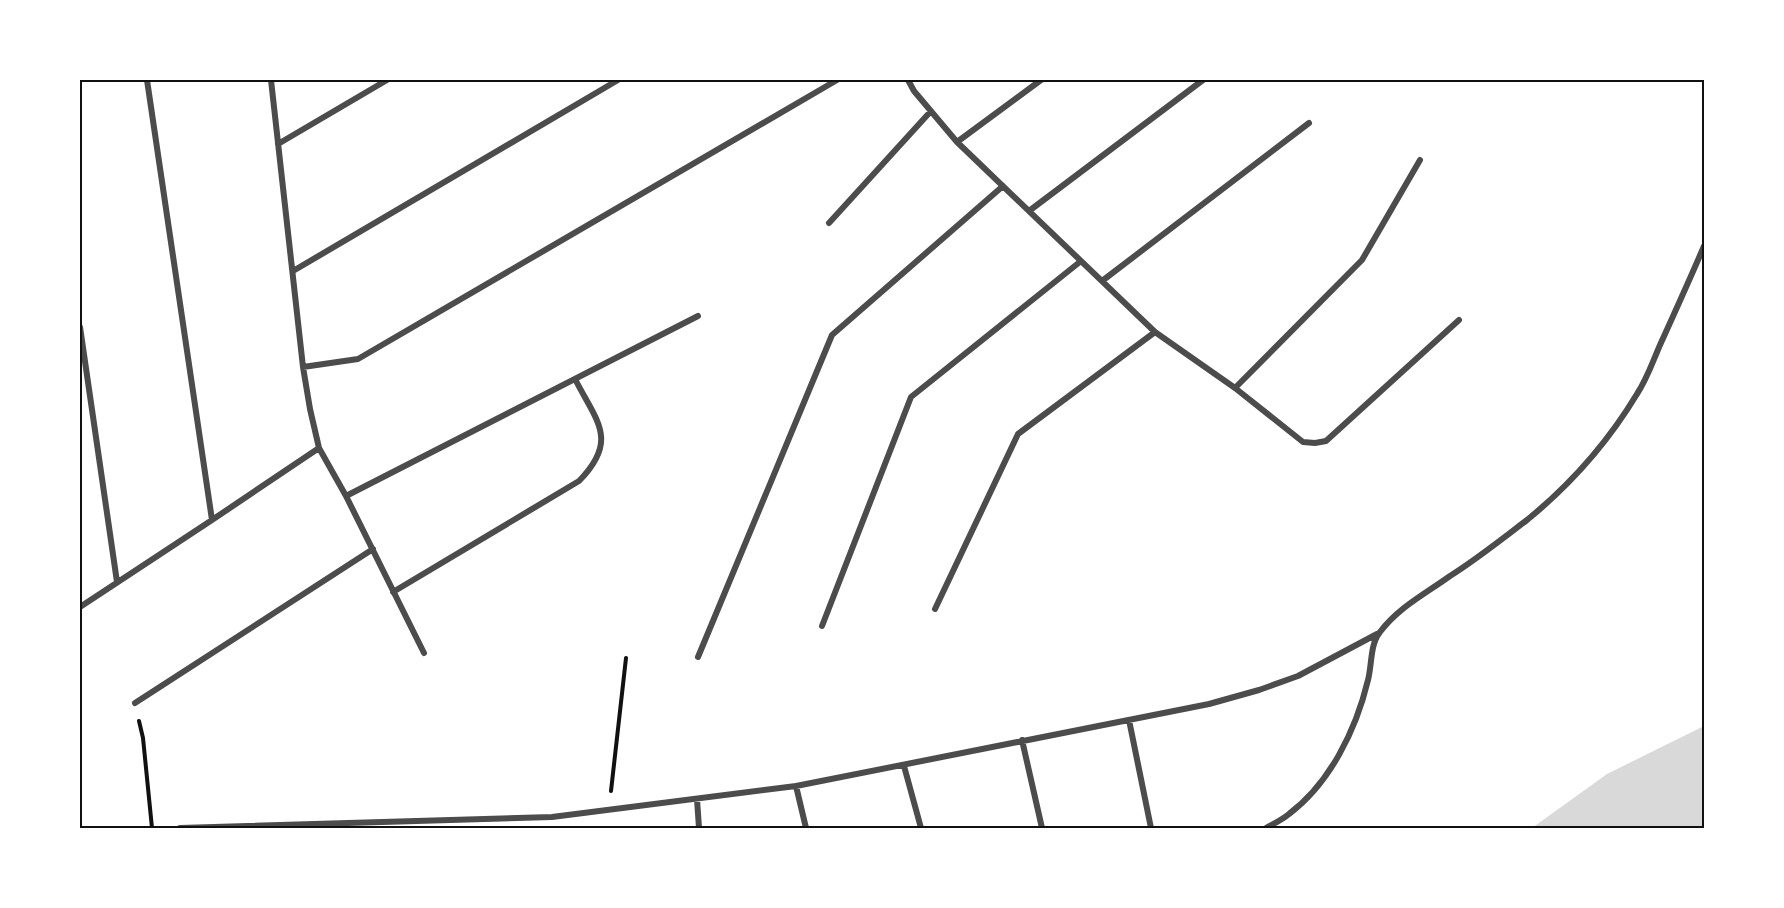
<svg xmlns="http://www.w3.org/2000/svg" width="1784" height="908" viewBox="0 0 1784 908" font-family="Raleway,sans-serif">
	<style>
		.water { fill: #d9d9d9 }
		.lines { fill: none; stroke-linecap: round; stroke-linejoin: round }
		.path { stroke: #111; stroke-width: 4 }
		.minor { stroke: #4c4c4c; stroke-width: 6 }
		.neatline { fill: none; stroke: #111; stroke-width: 2 }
	</style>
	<rect width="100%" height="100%" fill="#fff"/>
	<path class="water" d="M1704 726V828H1532L1607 774Z"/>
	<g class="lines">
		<path class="path" d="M139 721 143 738 152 828
			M611 791 626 658"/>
		<path class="minor" d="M147 80 212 520
			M271 80 303 367 310 409 319 448 346 496 424 653
			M908 80 914 91 957 142 1155 332 1235 388 1303 442 1315 443 1326 441 1459 320
			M957 142 1041 80
			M278 144 387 80
			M1029 211 1203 80
			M829 223 931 111
			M293 271 618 80
			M1102 281 1309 123
			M80 327 117 582
			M303 367 358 359 837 80
			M1235 388 1362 260 1420 160
			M346 496 698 316
			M393 592 579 481C619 440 597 422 575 379
			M80 607 212 520 319 448
			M935 609 1018 434 1155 332
			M822 626 911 397 1081 261
			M698 657 832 335 1003 186
			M135 703 373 549
			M1129 720 1151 828
			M1022 740 1042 828
			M904 766 921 828
			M796 786 806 828
			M697 799 699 828
			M180 828 552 817 796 786 1209 704 1259 690 1298 676 1377 634
			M1266 828C1273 824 1282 820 1289 814 1330 783 1356 730 1368 680 1372 665 1370 644 1380 632 1399 607 1425 594 1450 576 1477 559 1502 539 1527 520 1570 485 1608 442 1637 394 1647 379 1653 361 1660 345 1675 312 1690 279 1704 246"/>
	</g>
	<rect width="1784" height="908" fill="none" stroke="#ffffff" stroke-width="162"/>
	<rect x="81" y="81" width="1622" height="746" class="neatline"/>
</svg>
